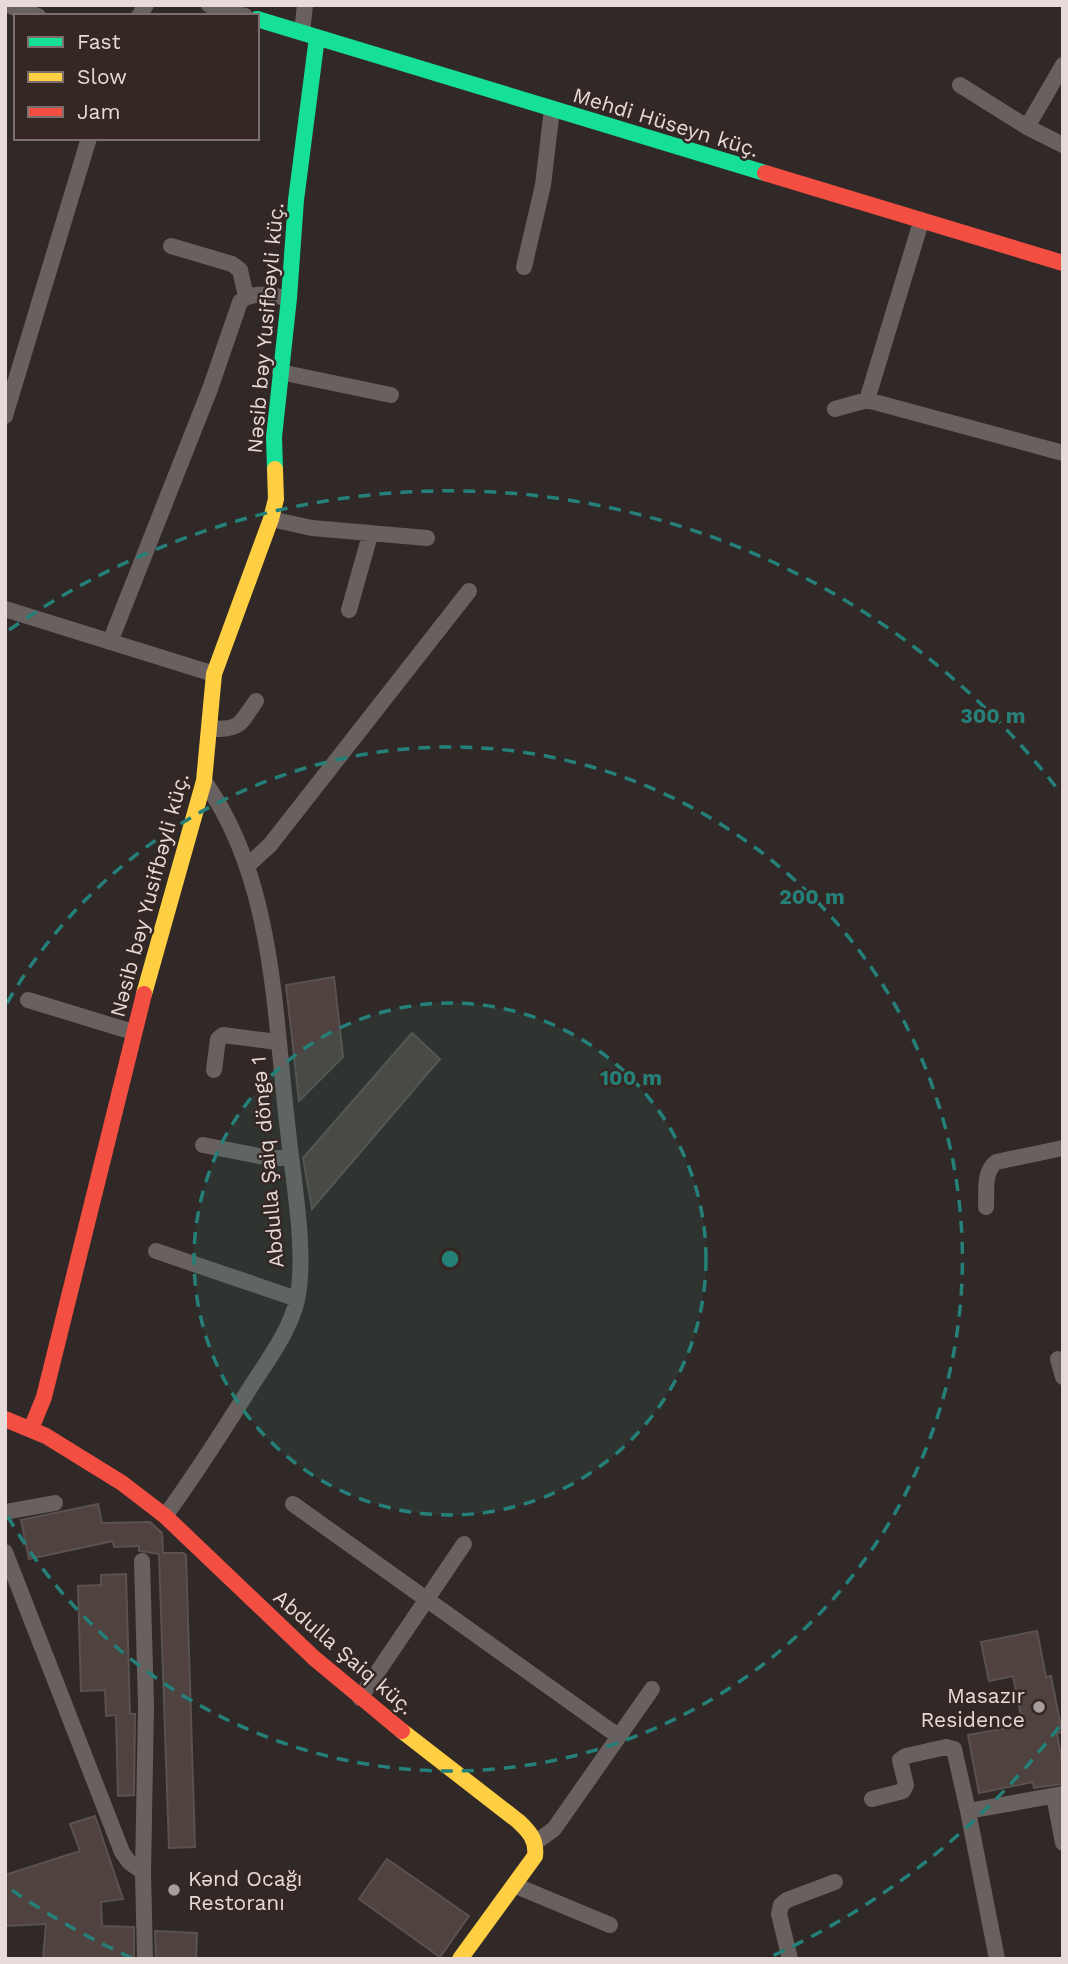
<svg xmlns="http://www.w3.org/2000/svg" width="1068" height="1964" viewBox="0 0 1068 1964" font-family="'Work Sans',sans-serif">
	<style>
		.building { fill: #4f423f; stroke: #5a5250; stroke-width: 2 }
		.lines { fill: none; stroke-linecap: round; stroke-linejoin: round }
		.street { stroke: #68615f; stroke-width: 16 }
		.fast { stroke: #16e098; stroke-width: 16 }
		.slow { stroke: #ffcf43; stroke-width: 16 }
		.jam { stroke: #f24e42; stroke-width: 16 }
		.ring { fill: none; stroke: #248079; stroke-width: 3.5; stroke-dasharray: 12 9 }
		.poi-dot { fill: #a79d9b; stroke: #352723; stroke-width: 2.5 }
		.labels { text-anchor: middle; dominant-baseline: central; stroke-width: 5; stroke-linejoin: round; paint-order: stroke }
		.street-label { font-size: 21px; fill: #e6dbd9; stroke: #352723 }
		.poi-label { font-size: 21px; fill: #e6dbd9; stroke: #352723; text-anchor: end }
		.centre { fill: #248079; stroke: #352723; stroke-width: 3.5 }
		.ring-label { font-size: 21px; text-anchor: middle; font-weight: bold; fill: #248079; stroke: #352723; stroke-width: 5; stroke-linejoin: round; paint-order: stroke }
	</style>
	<rect width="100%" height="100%" fill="#312927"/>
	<path class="building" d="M334 977 343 1057 299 1101 286 985Z
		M412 1033 440 1059 312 1209 303 1158Z
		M98 1504 102 1523 150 1522 162 1533 163 1553H183L186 1555 195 1847 169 1848 159 1554 139 1551V1546L114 1547 113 1541 29 1559 21 1520Z
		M126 1574 130 1714H135L134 1795 118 1796 116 1715 106 1716 105 1690 81 1691 78 1586 101 1585V1575Z
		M1037 1631 1046 1677 1051 1676 1062 1732 1057 1733 1063 1767V1784L1034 1788 1033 1782 979 1793 968 1735 1023 1725 1013 1676 989 1681 981 1642Z
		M95 1816 123 1899 101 1902 102 1926 134 1927V1959H43L46 1924 5 1926V1875L80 1851 70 1824Z
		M387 1859 469 1916 440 1957 359 1899Z
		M155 1931 197 1933 196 1959H156Z"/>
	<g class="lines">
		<path class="street" d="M7 5 38 16
			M209 5 245 16
			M139 16 146 5
			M302 32 305 5
			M960 85 1027 127 1063 145
			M1027 127 1063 65
			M171 246 232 264 240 270 246 296
			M524 267 543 185 552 109
			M280 372 391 395
			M867 400 921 222
			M835 409 867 400 1063 453
			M5 416 89 138
			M271 519 312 528 427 538
			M5 609 214 674
			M349 610 370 535
			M110 642 210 389 240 302C252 290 273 296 289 298
			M209 729C241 729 238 727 256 701
			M247 866 270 845 469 591
			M28 1000 133 1032
			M214 1070 218 1039 223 1035 277 1042
			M203 1145 269 1158H291
			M986 1207C987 1191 983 1173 996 1162L1063 1148
			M156 1251 297 1299
			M1058 1359 1063 1377
			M293 1504 618 1736
			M5 1512 55 1503
			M165 1516C196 1474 223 1431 250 1388 267 1361 290 1331 297 1300 307 1255 293 1178 288 1131 274 1015 275 880 204 781
			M5 1552 122 1852 129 1862 143 1872
			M142 1561 146 1706 143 1872 145 1959
			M360 1698 464 1544
			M1054 1796 1063 1843
			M872 1799 903 1791 906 1785 900 1760 906 1756 946 1747 954 1749 968 1811 997 1959
			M968 1811 1063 1794
			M536 1842 554 1829 652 1689
			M514 1885 610 1925
			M790 1959 779 1914 781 1905 787 1900 835 1882"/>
		<path class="fast" d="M257 19 765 173
			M275 469 274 437 289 298 296 200 317 37"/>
		<path class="slow" d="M144 994 204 781 214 674 271 519 276 499 275 469
			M402 1731 518 1821C529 1831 537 1840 535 1856L460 1959"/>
		<path class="jam" d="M765 173 1063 263
			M5 1419 46 1436 122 1483 165 1516 314 1658 402 1731
			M31 1429 44 1397 144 994"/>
	</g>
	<circle cx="450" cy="1259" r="256" fill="#248079" fill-opacity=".12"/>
	<g class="ring">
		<circle cx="450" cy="1259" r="256"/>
		<path d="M7 1003A512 512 0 1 1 7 1515"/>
		<path d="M1059 1727A768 768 0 0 1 768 1958M132 1958A768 768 0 0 1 9 1888M9 630A768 768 0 0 1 1059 791"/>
	</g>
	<g class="poi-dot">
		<circle cx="1039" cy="1707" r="7"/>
		<circle cx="174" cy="1890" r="7"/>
	</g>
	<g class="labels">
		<g class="street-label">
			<text transform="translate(666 122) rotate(17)">Mehdi Hüseyn küç.</text>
			<text transform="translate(265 328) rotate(-85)">Nəsib bəy Yusifbəyli küç.</text>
			<text transform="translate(149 895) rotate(-75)">Nəsib bəy Yusifbəyli küç.</text>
			<text transform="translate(267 1162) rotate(-95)">Abdulla Şaiq döngə 1</text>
			<text transform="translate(344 1652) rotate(41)">Abdulla Şaiq küç.</text>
		</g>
		<g class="poi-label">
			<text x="1025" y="1695">Masazır<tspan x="1025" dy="24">Residence</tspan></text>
			<text x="188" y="1878" text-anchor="start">Kənd Ocağı<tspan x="188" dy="24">Restoranı</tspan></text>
		</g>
	</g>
	<circle cx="450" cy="1259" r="10" class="centre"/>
	<g class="ring-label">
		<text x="993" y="723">300 m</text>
		<text x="812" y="904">200 m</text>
		<text x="631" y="1085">100 m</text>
	</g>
	<rect width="1068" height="1964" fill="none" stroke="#e6dbd9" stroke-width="14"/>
	<rect x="14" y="14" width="245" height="126" fill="#352723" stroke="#7c6f6c" stroke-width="2"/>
	<rect x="28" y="37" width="35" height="10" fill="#16e098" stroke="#7c6f6c" stroke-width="2"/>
	<text x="77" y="49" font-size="21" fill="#e6dbd9">Fast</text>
	<rect x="28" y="72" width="35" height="10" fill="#ffcf43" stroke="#7c6f6c" stroke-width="2"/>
	<text x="77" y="84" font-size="21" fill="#e6dbd9">Slow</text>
	<rect x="28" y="107" width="35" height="10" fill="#f24e42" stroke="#7c6f6c" stroke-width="2"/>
	<text x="77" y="119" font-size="21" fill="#e6dbd9">Jam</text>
</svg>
